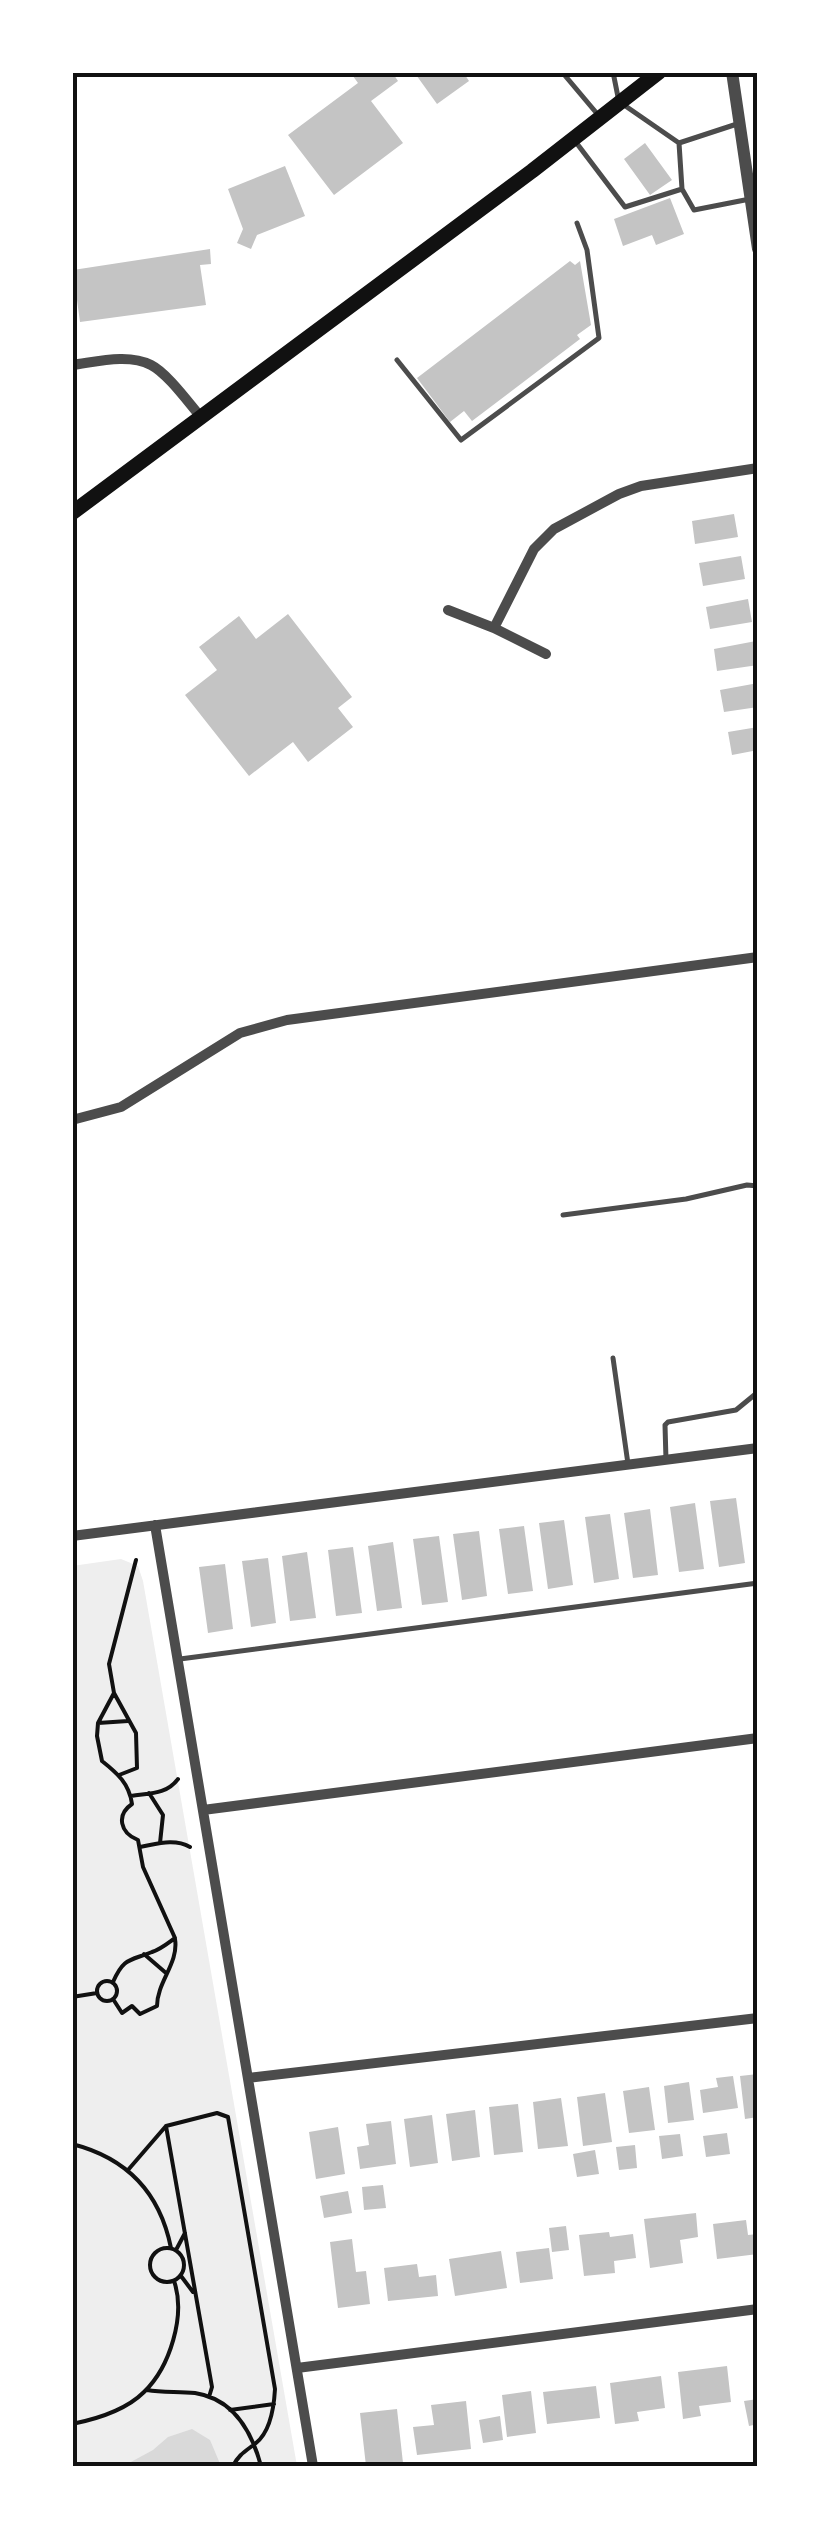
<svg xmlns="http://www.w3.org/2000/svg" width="830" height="2539" viewBox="0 0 830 2539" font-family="Commissioner,sans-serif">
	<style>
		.green { fill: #eee }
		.water { fill: #d9d9d9 }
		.building { fill: #c4c4c4 }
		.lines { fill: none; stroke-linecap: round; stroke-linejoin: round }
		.path { stroke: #111; stroke-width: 4 }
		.service { stroke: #4c4c4c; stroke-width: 5 }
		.minor { stroke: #4c4c4c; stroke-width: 10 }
		.tertiary { stroke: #4c4c4c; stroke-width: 12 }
		.primary { stroke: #111; stroke-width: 15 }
		.neatline { fill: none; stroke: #111; stroke-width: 4 }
	</style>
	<rect width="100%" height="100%" fill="#fff"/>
	<path class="green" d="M121 1559 138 1566 143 1581 297 2466H73L72 1566Z"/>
	<path class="water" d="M192 2429 210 2440 221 2466H114L129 2463 153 2450 168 2437Z"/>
	<path class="building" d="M350 72H392L398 81 371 101 403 143 334 195 288 135 358 83Z
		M414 72H463L469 81 437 104Z
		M645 143 672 180 650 195 624 159Z
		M285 166 305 216 257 235 251 249 237 243 243 229 228 189Z
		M670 198 684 234 656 245 652 235 623 246 614 219Z
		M210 249 211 264 200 265 206 305 80 322 73 270Z
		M570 261 575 265 580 261 591 325 577 335 580 339 472 421 464 411 450 422 417 378Z
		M734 514 738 537 695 544 692 521Z
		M741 556 745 579 703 586 699 563Z
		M748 599 752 622 710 629 706 607Z
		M288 614 352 697 338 708 353 727 308 762 293 742 249 776 185 695 217 670 199 647 239 616 256 639Z
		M756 641 758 665 717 671 714 649Z
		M758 683V707L724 712 720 690Z
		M758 727V750L732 755 728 732Z
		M736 1498 745 1563 719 1567 710 1501Z
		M695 1503 704 1569 679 1572 670 1507Z
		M650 1509 658 1575 633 1578 624 1513Z
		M610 1514 619 1579 594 1583 585 1517Z
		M564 1520 573 1585 548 1589 539 1523Z
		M524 1526 533 1591 508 1594 499 1529Z
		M479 1531 487 1596 462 1600 453 1534Z
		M439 1536 448 1602 422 1605 413 1539Z
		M393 1542 402 1608 377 1611 368 1546Z
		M353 1547 362 1613 336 1616 328 1550Z
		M307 1552 316 1618 290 1621 282 1556Z
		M268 1558 276 1623 251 1627 242 1561Z
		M225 1564 233 1629 208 1633 199 1567Z
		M758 2074V2117L745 2119 740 2076Z
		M733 2076 738 2108 703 2113 700 2090 718 2087 716 2078Z
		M689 2082 694 2120 668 2123 664 2086Z
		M649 2087 655 2130 629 2133 623 2091Z
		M605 2093 612 2142 583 2146 577 2097Z
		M561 2098 568 2146 538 2149 533 2102Z
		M518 2104 523 2152 494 2155 489 2107Z
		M475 2110 480 2157 452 2161 446 2114Z
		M432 2115 438 2163 410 2167 404 2119Z
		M391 2121 396 2164 360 2169 357 2147 369 2145 366 2124Z
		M338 2127 345 2174 316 2179 309 2132Z
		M727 2133 730 2154 706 2157 703 2136Z
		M680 2134 683 2156 662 2159 659 2136Z
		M635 2145 637 2168 619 2170 616 2147Z
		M595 2150 599 2174 577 2177 573 2154Z
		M383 2185 386 2208 364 2210 362 2187Z
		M348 2191 352 2213 324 2218 320 2196Z
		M696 2213 698 2237 680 2240 683 2263 650 2268 644 2219Z
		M746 2220 748 2235 758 2234V2254L717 2259 713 2224Z
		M566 2226 569 2250 552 2252 549 2228Z
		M609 2232 610 2237 633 2234 636 2258 614 2261 615 2273 584 2276 579 2235Z
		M352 2239 356 2272 366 2271 370 2304 338 2308 330 2242Z
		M549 2248 553 2279 520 2283 516 2252Z
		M501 2251 507 2288 455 2296 449 2259Z
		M417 2264 419 2277 436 2275 438 2296 388 2301 384 2268Z
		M727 2366 731 2402 699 2406 701 2416 683 2419 678 2372Z
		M661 2376 665 2408 637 2412 639 2421 615 2424 610 2383Z
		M596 2386 600 2418 547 2424 543 2392Z
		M531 2391 536 2433 507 2437 502 2395Z
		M758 2399V2424L749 2426 744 2401Z
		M466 2401 471 2449 417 2455 413 2427 434 2425 431 2405Z
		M397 2409 403 2463 366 2466 360 2413Z
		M500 2416 503 2440 483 2443 479 2420Z"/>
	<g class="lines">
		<path class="path" d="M114 1693 136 1733 137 1768 119 1775
			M98 1723 128 1721
			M149 1793 163 1815 160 1843
			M131 1796C149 1793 166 1795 178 1779
			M140 1847C157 1844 174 1838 190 1847
			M144 1954 166 1973
			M97 1991a10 10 0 1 1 20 0a10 10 0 1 1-20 0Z
			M113 1982C124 1957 130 1961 152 1952 161 1949 168 1943 175 1938L143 1867 138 1840C120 1833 116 1815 132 1804 129 1783 117 1773 102 1761L97 1736 98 1723 114 1693 109 1664 136 1560
			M72 1997 97 1993
			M113 1999 122 2013 132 2006 140 2014 157 2006C157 1982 179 1963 175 1939
			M166 2126 212 2387 209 2397
			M72 2144C127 2158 160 2193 171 2248
			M128 2170 166 2126 217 2113 228 2117 275 2389C274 2407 271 2431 256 2443 246 2451 239 2454 233 2466
			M150 2265a17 17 0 1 1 34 0a17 17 0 1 1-34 0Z
			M176 2250 185 2233
			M181 2276 193 2292
			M147 2390C163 2393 179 2391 195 2393 234 2399 252 2432 261 2466
			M230 2410 274 2404
			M72 2424C97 2419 126 2410 144 2392 170 2367 186 2315 174 2281"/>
		<path class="service" d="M562 72 599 116
			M613 72 618 97
			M624 105 679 143
			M575 141 625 207 682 189 694 210 750 199
			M682 189 679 143 737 124
			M397 360 461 440 599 338 587 250 577 223
			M563 1215 686 1199 747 1185 758 1186
			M613 1358 628 1464
			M666 1460 665 1425 668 1422 736 1410 758 1392
			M180 1659 758 1583"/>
		<path class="minor" d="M72 365C96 362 128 353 151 365 167 373 188 402 200 416
			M448 610 494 628 546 654
			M494 628 534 549 554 529 619 494 641 486 758 468
			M72 1120 121 1107 240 1033 287 1020 758 957
			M155 1525 313 2466
			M72 1536 758 1448
			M203 1810 758 1738
			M248 2078 758 2018
			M297 2368 758 2309"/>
		<path class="tertiary" d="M732 72 758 249"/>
		<path class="primary" d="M72 513 532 171 659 72"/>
	</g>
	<rect width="830" height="2539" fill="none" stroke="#ffffff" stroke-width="150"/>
	<rect x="75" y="75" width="680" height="2389" class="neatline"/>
</svg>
